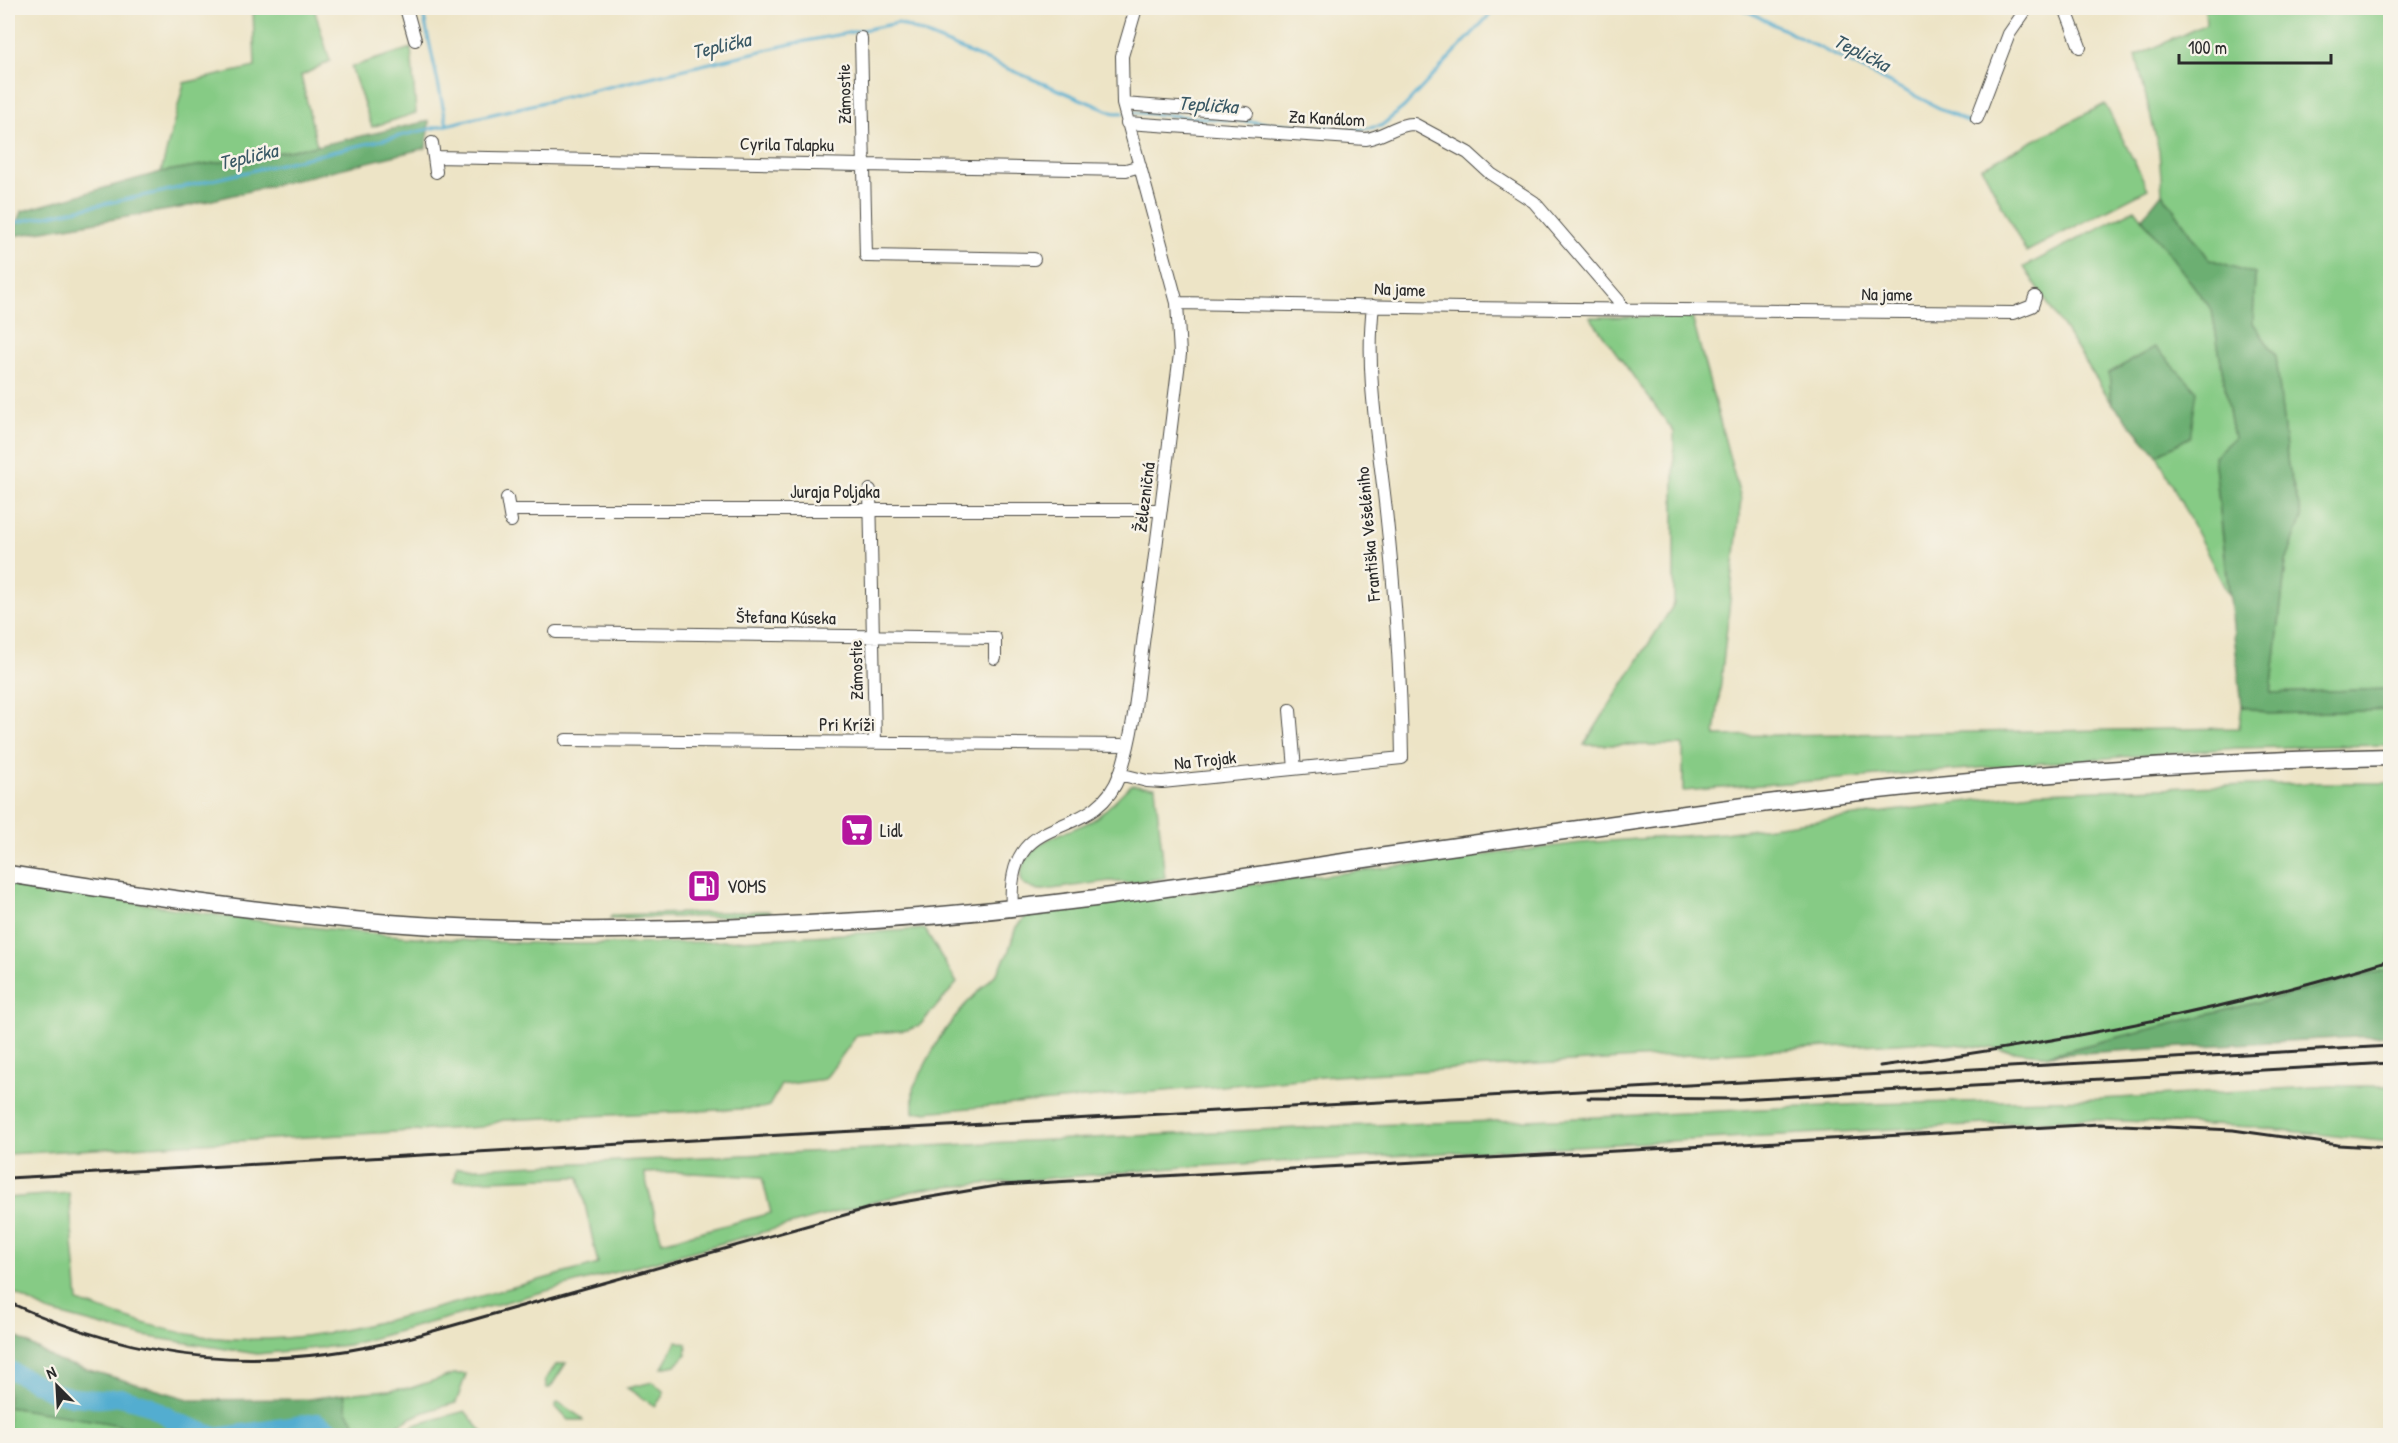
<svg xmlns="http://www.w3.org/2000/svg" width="2398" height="1443" viewBox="0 0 2398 1443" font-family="'Patrick Hand',sans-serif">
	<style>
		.green { fill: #86cb85; stroke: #587b58; stroke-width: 1.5; fill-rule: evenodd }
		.forest { fill: #6caf72; stroke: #4c6d4e; stroke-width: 1.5 }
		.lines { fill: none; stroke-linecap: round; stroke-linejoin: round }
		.stream { stroke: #52add0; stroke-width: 3 }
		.river { stroke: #52add0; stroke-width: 18 }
		.street-casing { stroke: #484742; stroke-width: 14 }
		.secondary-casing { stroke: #484742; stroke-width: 19 }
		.street { stroke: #fff; stroke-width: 12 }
		.secondary { stroke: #fff; stroke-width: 16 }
		.rail { stroke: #2b2b2b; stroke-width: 3 }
		.labels { text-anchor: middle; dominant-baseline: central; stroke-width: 5; stroke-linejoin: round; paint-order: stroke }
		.street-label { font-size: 18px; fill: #2b2b2b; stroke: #f7f3e8 }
		.poi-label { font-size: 18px; fill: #2b2b2b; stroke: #f7f3e8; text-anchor: start }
		.water-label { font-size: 20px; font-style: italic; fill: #395865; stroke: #f7f3e8 }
	</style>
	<rect width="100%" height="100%" fill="#f7f3e8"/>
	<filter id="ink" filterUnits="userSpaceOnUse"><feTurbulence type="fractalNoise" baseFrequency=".0167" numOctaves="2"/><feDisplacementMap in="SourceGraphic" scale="12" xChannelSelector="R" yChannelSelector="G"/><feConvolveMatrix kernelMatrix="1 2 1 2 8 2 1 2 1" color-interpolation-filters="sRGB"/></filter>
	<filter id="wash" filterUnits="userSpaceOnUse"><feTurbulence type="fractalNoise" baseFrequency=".008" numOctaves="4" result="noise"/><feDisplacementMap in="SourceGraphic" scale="24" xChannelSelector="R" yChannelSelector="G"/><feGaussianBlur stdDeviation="1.35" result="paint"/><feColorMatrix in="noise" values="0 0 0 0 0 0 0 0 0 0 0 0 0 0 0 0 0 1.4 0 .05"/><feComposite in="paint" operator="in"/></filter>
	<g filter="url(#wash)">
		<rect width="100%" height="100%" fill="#ede4c6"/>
		<path class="green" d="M253 8H314L330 61 301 76 317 146 161 172 184 83 255 67Z
			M2205 8H2390V689L2271 693 2286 562 2302 517 2288 467 2276 356 2253 323 2255 274 2209 259 2162 193 2159 150 2136 56 2206 24Z
			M411 48 416 113 372 127 351 67Z
			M2105 104 2148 189 2026 252 1982 167Z
			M2135 209 2212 310 2234 438 2214 456 2229 596 2157 455 2190 437 2109 373 2112 403 2024 267Z
			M1590 317H1692L1741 500 1715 736 2239 728 2242 706 2268 714 2390 710V745L2237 748 1683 791V745H1584L1674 604V432Z
			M2316 783H2390V969L2048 1055 1929 1041 1334 1076 913 1113V1088L940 1037 964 1006 997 973 1008 953 1016 927 1029 913 1581 843 1724 833 2039 792Z
			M1131 785 1155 787 1165 878 1128 883 1110 881 1038 891 1024 885C1019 877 1020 872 1024 864 1037 835 1068 834 1093 820 1107 811 1118 796 1131 785Z
			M8 880C195 915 386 943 578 944 694 945 810 936 925 929L957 983 920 1025 908 1030 857 1035 825 1079 781 1085 769 1106 762 1108 503 1120 482 1127 8 1154Z
			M768 911 771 912 769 916 610 918 612 915Z
			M2331 1086H2390V1142L2254 1127 2081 1119 1185 1167 921 1189 348 1345 257 1354 137 1335 47 1311 8 1290V1198L69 1193 78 1302C118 1315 159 1330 201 1336 291 1349 384 1322 470 1299 512 1287 555 1276 598 1264L579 1177 454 1181 456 1169 1338 1126 1557 1119 1866 1104 2100 1099ZM675 1172 762 1177 771 1213 662 1242 644 1173Z
			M677 1341 687 1344 686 1355 676 1365 662 1368Z
			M566 1363 550 1388H547L545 1380 556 1365Z
			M454 1374H466L456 1403C428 1410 407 1416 386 1435H363L347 1411 344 1394 411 1388Z
			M653 1382 663 1391V1396L655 1406 627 1388Z
			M558 1402 582 1418 583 1420H568L555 1406Z
			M8 1407 103 1422 166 1435H8Z
			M465 1411 485 1435H406L414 1425Z"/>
		<path class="forest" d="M429 121 426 148 180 208 13 236 22 211 161 172 317 146Z
			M2162 193 2209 259 2255 274 2253 323 2276 356 2288 467 2302 517 2286 562 2271 693 2390 689V710L2268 714 2242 706 2214 456 2234 438 2212 310 2142 218Z
			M2155 347 2197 391 2190 437 2157 455 2112 403 2109 373Z
			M2390 969V1035L2048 1055Z
			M8 1332 58 1361 192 1400 309 1399 344 1394 347 1411 363 1435H166L103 1422 8 1407Z"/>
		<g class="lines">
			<path class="stream" d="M422 8 447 125
				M1741 8 1969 123
				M1129 112 1355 130 1381 126 1404 107 1496 8
				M8 224 161 192 791 44 898 23 1114 113H1123"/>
			<path class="river" d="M8 1369 53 1392 73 1397 101 1399 121 1397 149 1405 173 1420 215 1436
				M222 1436 317 1422 342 1436"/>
		</g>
	</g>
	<g filter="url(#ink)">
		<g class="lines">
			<defs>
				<path id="street" d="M406 8 415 40
					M2065 8 2080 47
					M861 38 866 256 1034 259
					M1123 104 1247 113
					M1977 118 2009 34 2027 8
					M1127 123 1366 139C1383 137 1398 123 1414 124L1468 153 1491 174 1534 202 1619 301 1622 309
					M432 143 436 172
					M434 157 1126 170 1140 166
					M1177 303 1463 308 2014 313 2032 306 2035 297
					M870 490 875 742
					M507 498 511 521
					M509 510H1161
					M556 632 995 638V658
					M1290 710 1295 769
					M566 740 1128 745
					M1119 774 1147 781 1162 782 1402 758C1401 676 1395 593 1386 511 1379 444 1365 373 1373 306
					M1012 907C1005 803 1093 848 1120 774 1135 730 1138 681 1144 635 1158 541 1168 448 1180 354L1177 303 1123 104 1122 56 1136 8"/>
				<path id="secondary" d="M8 874C134 894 261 913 390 923 546 935 703 931 859 921 1019 912 1178 887 1337 863 1460 845 1583 828 1707 811 1934 780 2162 762 2390 757"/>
			</defs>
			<use href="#street" class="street-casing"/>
			<use href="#secondary" class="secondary-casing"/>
			<use href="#street" class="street"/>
			<use href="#secondary" class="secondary"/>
			<path class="rail" d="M1880 1066C2052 1044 2224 1011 2390 960
				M1588 1098 1739 1099 2390 1063
				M8 1178 2390 1046
				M8 1302C143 1364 267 1374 412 1337L873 1207 1002 1185 2100 1124 2233 1130 2338 1145 2390 1148"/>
		</g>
	</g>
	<defs>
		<symbol id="supermarket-square" viewBox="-11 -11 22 22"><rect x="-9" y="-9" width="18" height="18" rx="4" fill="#b5179e" stroke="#f7f3e8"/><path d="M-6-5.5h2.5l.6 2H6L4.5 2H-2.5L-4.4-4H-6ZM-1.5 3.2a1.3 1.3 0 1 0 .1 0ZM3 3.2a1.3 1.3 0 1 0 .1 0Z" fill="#fff"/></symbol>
		<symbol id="fuel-square" viewBox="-11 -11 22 22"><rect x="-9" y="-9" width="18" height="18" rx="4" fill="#b5179e" stroke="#f7f3e8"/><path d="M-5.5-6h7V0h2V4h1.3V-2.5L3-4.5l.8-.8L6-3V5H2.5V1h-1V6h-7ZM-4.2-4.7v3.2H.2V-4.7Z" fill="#fff"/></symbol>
	</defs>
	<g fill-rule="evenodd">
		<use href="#supermarket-square" x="838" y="811" width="38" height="38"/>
		<use href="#fuel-square" x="685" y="867" width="38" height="38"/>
	</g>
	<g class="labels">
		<g class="street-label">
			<text transform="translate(844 94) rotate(-91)">Zámostie</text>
			<text transform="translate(1327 118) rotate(3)">Za Kanálom</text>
			<text transform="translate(787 144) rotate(1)">Cyrila Talapku</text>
			<text transform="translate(1400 289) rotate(2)">Na jame</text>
			<text transform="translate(1887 294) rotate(1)">Na jame</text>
			<text x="835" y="491">Juraja Poljaka</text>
			<text transform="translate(1144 497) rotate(-83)">Železničná</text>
			<text transform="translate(1368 534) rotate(-95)">Františka Vešeléniho</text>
			<text transform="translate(786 617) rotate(1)">Štefana Kúseka</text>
			<text transform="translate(856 670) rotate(-91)">Zámostie</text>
			<text x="847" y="724">Pri Kríži</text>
			<text transform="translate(1205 760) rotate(-6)">Na Trojak</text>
		</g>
		<g class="poi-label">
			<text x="880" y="830">Lidl</text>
			<text x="727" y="886">VOMS</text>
		</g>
		<g class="water-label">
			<text transform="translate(721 45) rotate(-13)">Teplička</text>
			<text transform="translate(1862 52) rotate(27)">Teplička</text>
			<text transform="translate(1208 104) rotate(4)">Teplička</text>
			<text transform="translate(248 156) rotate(-13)">Teplička</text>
		</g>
	</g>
	<rect width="2398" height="1443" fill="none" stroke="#f7f3e8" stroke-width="30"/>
	<g transform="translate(57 1386) rotate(336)" stroke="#f7f3e8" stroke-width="4.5" paint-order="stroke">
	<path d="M0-4.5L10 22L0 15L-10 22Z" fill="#2b2b2b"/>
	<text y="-9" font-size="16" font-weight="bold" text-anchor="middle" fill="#2b2b2b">N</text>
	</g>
	<path d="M2179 54v9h152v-9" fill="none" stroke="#2b2b2b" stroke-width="3"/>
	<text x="2188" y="54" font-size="18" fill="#2b2b2b" stroke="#f7f3e8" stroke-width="4.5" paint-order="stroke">100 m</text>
</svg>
